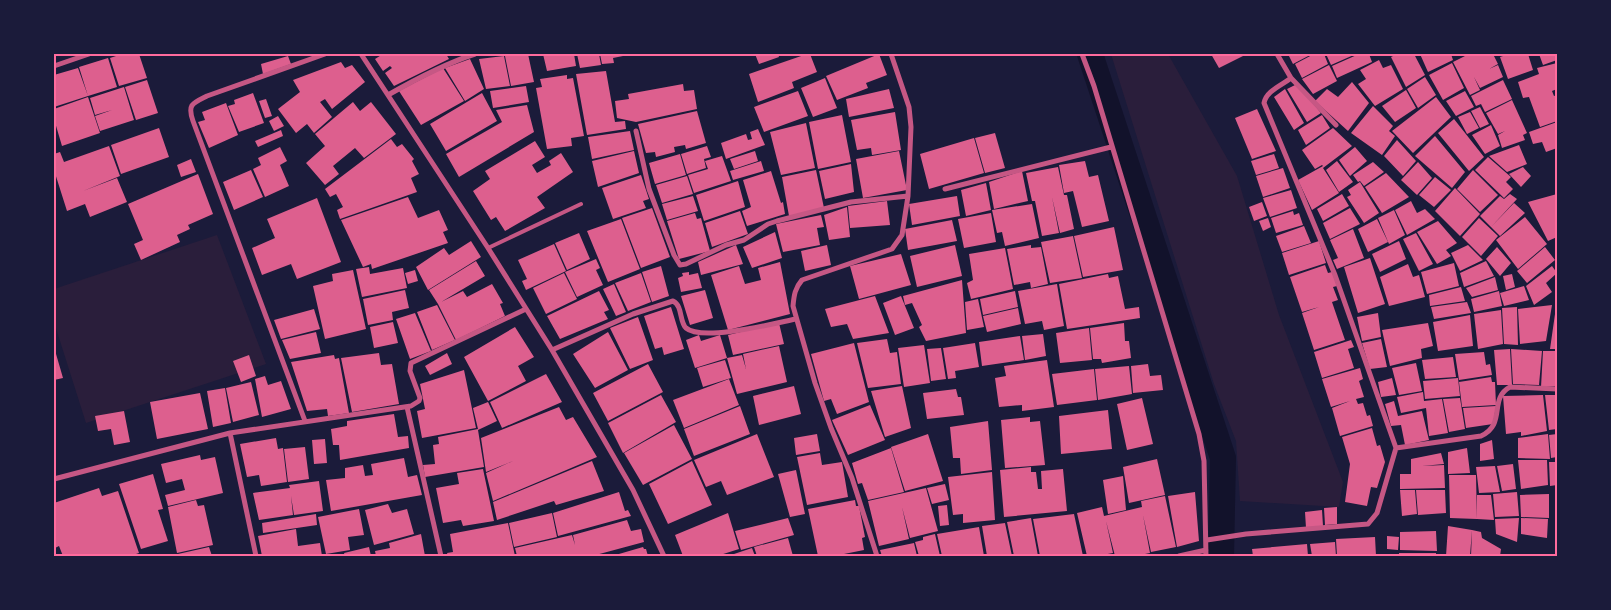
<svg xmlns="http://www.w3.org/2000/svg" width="1611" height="610" viewBox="0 0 1611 610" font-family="'Work Sans',sans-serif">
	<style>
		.green { fill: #2a1e3b }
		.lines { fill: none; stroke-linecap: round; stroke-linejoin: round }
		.canal { stroke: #12122b; stroke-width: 26 }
		.building { fill: #dd5f8e }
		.service { stroke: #c65784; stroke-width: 4 }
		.minor { stroke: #c65784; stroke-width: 5 }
		.neatline { fill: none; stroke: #ff6b9d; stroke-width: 2 }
	</style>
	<rect width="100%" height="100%" fill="#1b1b3a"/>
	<path class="green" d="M1111 54H1168L1237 176 1279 315 1343 482 1339 507 1240 501 1236 441 1214 384Z
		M217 235 266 364 86 423 54 322V289Z"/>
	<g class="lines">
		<path class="canal" d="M1090 54 1223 458 1221 556"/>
	</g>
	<path class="building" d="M122 54H139L147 78 119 86 110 58Z
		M383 54H446L449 59 394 86 385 73 392 68 390 66 383 71 375 59Z
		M518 54H528L534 82 511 86 505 56Z
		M543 54H574L576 66 547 71Z
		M577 54H599L601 65 580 68Z
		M600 54H622L623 56 613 58 614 63 602 64Z
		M755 54H778L779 57 759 64Z
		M807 54H810L817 72 792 82 794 88 758 102 749 74Z
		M879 54 887 75 866 83 868 88 837 100 826 76Z
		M1211 54H1247L1219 68Z
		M1288 54H1312L1293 64Z
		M1314 54H1324L1328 64 1302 78 1295 64Z
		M1326 54H1356L1331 65Z
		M1359 54H1369L1372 62 1337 78 1332 66Z
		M1397 54H1414L1425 75 1406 87 1391 57Z
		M1420 54H1451L1453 60 1428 72Z
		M1470 54H1493L1498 64 1489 69 1498 65 1503 77 1480 88 1474 77 1480 90 1470 95 1453 62 1465 56 1473 73 1465 56Z
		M1509 54H1528L1533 70 1508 79 1500 57Z
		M1539 54H1557V60L1543 65Z
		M288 56 291 64 263 74 261 64Z
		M504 56 510 86 486 89 479 59Z
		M108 58 117 87 88 96 79 67Z
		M470 59 484 89 465 101 445 68Z
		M1379 60 1383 68 1391 65 1403 89 1375 106 1358 84 1366 79 1360 70Z
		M341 62 345 68 352 65 365 82 332 109 325 99 320 102 332 117 314 133 307 124 296 133 278 109 300 92 293 80Z
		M1452 63 1464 88 1443 100 1429 75Z
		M1557 63V89L1552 91 1554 96 1557 95V121L1540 127 1529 97 1523 98 1518 82 1539 74 1537 68Z
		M1329 65 1337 81 1313 94 1302 79Z
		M78 68 88 96 54 107V75Z
		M443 68 464 101 421 125 399 91Z
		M606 71 615 122 625 121 626 129 587 135 576 74Z
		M567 75V79L573 78 584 136 571 138 572 146 547 149 536 88 542 87 540 79Z
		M1425 77 1436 95 1418 108 1407 89Z
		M825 78 837 108 813 117 801 88Z
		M147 80 158 113 136 120 125 87Z
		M1503 80 1512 99 1485 112 1481 104 1476 106 1471 96Z
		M1352 82 1369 103 1348 131 1315 101 1327 89 1338 97Z
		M683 84 684 91 694 90 697 109 636 122 617 118 615 101 629 99 628 94Z
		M1297 84 1321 113 1307 122 1287 89Z
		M526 86 529 102 493 108 490 91Z
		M124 87 134 120 100 131 95 116 112 110 95 115 90 98Z
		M889 89 894 108 849 117 846 99Z
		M1285 89 1304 123 1294 130 1274 97Z
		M1406 90 1416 108 1395 122 1382 106Z
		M798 91 808 116 764 132 754 107Z
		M1465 91 1474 107 1456 116 1446 101Z
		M253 93 264 123 239 132 228 106 235 104 234 100Z
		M482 93 497 121 446 151 430 124Z
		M88 97 100 133 62 146 54 119V109Z
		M1436 97 1451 117 1413 153 1392 131Z
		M266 99 272 116 265 118 259 101Z
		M1512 100 1527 133 1523 135 1525 140 1502 148 1498 135 1505 131 1498 134 1486 113Z
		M353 102 360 111 371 102 396 134 364 158 355 148 333 166 339 174 325 185 306 163 325 146 315 134Z
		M226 103 238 135 209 148 198 122 205 120 202 112Z
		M527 105 534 132 459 177 446 154 502 122 496 110Z
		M1373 106 1393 126 1389 131 1395 136 1382 155 1351 133Z
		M1480 107 1489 124 1480 128 1471 111Z
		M1257 109 1276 151 1252 159 1235 118Z
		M697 111 706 143 686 149 685 145 674 147 675 152 656 157 655 152 646 153 638 124Z
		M895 112 901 150 872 155 871 148 857 150 851 120Z
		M1470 112 1479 128 1467 134 1458 117Z
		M842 115 851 162 818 169 809 122Z
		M1322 115 1330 128 1306 145 1298 130Z
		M278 116 284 126 274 131 269 121Z
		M1454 119 1484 157 1469 171 1438 133Z
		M1557 122V148L1546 152 1542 142 1533 144 1529 132Z
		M806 123 815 168 781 175 770 132Z
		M1491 125 1500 146 1485 154 1472 135Z
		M159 128 169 157 121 174 111 145Z
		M1333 128 1352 146 1323 168 1339 193 1312 210 1298 180 1323 166 1322 165 1315 169 1302 150Z
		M758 129 765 145 726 159 721 143 746 134 748 140 752 139 750 132Z
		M281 130 283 136 258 147 255 141Z
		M630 131 634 150 592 159 588 137Z
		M995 133 1005 168 985 173 975 138Z
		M1435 136 1465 172 1452 188 1415 156Z
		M974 138 984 173 929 189 920 154Z
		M391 139 397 147 402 144 414 159 412 161 419 174 411 178 417 192 340 219 337 210 343 207 336 194 330 197 325 189Z
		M1397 140 1416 161 1403 176 1384 156Z
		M535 141 545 157 532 165 537 173 551 165 549 161 561 153 573 172 537 197 545 208 505 231 496 217 491 220 473 191 490 179 485 171Z
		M1519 145 1527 164 1507 172 1489 156Z
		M109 146 120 176 83 191 117 178 127 202 90 217 85 204 67 211 54 170V154L60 152 64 162Z
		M707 146 711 157 704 159 706 168 687 174 681 154Z
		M280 147 287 161 280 165 289 186 265 197 253 169 261 165 258 158Z
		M1355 147 1367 161 1350 176 1339 160Z
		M634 151 639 173 598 187 592 161Z
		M755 151 758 161 734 169 730 159Z
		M899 151 907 190 863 198 856 159Z
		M680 154 686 175 655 184 649 163Z
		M1274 154 1279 168 1256 175 1251 161Z
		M722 156 731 181 694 193 688 175 708 169 705 161Z
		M1488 157 1511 177 1506 182 1513 189 1504 198 1475 170Z
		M191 159 196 172 181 177 177 165Z
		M761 161 764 171 733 180 730 171Z
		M1085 161 1089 177 1098 175 1109 221 1082 227 1073 191 1064 193 1059 165Z
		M1337 161 1353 182 1339 192 1326 170Z
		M1373 162 1384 172 1364 186 1360 181 1358 182 1353 175Z
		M1418 162 1432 178 1417 195 1401 180Z
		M851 164 854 192 825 199 819 171Z
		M1058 167 1064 195H1067L1074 229 1060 233 1052 197 1059 233 1042 236 1035 201H1032L1026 173Z
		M1523 167 1531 176 1521 187 1509 174Z
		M1283 168 1290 188 1263 197 1256 176Z
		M251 170 263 197 234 210 223 182Z
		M816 170 824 208 789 216 782 177Z
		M1473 170 1498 195 1480 212 1457 189Z
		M771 171 781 203 783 202 785 214 747 226 742 211 751 207 743 180Z
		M1022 171 1028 201 994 209 989 182Z
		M1386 173 1409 197 1382 213 1365 187Z
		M198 174 213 214 188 225 190 229 177 235 180 242 141 260 134 244 143 240 128 204Z
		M641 175 649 199 643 201 646 208 613 219 602 188Z
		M687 176 693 194 662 203 656 185Z
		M1435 177 1451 190 1434 207 1419 195Z
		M738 181 745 207 704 221 696 195Z
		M1360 182 1379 213 1364 223 1347 197 1351 195 1348 190Z
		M986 183 991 210 966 216 961 190Z
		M1455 188 1480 214 1460 236 1435 211Z
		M1291 190 1297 208 1270 217 1263 198Z
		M1342 194 1349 206 1323 221 1317 209Z
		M1510 194 1517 199 1491 227 1480 216 1500 196 1504 199Z
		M1557 194V237L1548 241 1528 202Z
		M693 196 698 211 667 220 662 204Z
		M957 196 960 216 912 225 909 204Z
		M408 197 418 218 439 210 448 230 443 232 448 243 372 269 371 264 363 267 341 220Z
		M317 198 341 262 297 279 291 264 262 275 252 248 275 238 267 219Z
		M887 201 890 225 850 228 848 206Z
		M1411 201 1417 213 1425 209 1435 219 1407 235 1395 210Z
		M1262 202 1267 216 1254 221 1249 207Z
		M1514 203 1525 213 1500 236 1491 227Z
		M1032 204 1039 238 1005 246 1002 232 997 233 992 210Z
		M847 207 850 237 829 240 824 215Z
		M652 208 670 257 641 268 622 218Z
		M1350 208 1360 224 1330 239 1323 223Z
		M1394 210 1405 235 1389 244 1378 218Z
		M740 211 748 234 712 247 705 223Z
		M1293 211 1294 215 1299 213 1303 225 1276 233 1271 218Z
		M695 213 697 219 701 218 710 251 679 259 667 221Z
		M991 213 996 242 964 248 958 219Z
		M821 215 824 227 817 228 820 245 783 252 776 224Z
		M1525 217 1547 244 1518 269 1496 240Z
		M1268 218 1271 227 1263 231 1259 221Z
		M1479 218 1498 236 1481 256 1462 237Z
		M621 219 640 269 608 282 587 231Z
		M1377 219 1388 242 1368 252 1358 229Z
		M952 220 957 241 908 250 905 229Z
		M1438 221 1457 243 1446 250 1451 256 1437 264 1417 232Z
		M1304 226 1311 243 1282 252 1276 236Z
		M1114 227 1123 270 1083 277 1074 236Z
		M1353 229 1364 258 1337 269 1333 260 1338 258 1330 240Z
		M775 232 782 258 752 268 743 247Z
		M579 233 590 259 567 270 555 243Z
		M1416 233 1433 264 1419 271 1403 239Z
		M1073 236 1082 278 1050 283 1041 242Z
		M471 241 481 257 428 290 416 267 444 248 449 255Z
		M1319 241 1326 263 1289 275 1282 253Z
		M1399 241 1406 259 1380 272 1372 254Z
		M554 244 566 271 526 290 522 281 527 279 518 260Z
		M736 245 743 264 701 275 698 262Z
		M827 245 831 265 805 271 801 251Z
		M955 245 962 276 917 287 910 256Z
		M1031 245V248L1041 247 1048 284 1031 288 1030 282 1014 285 1007 249Z
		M1468 245 1483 260 1460 271 1451 253Z
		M1497 247 1511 263 1500 276 1486 259Z
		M1545 247 1555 260 1527 283 1517 271Z
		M1005 248 1013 289 971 299 967 283 973 280 969 254Z
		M901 254 911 285 859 299 850 266Z
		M1370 258 1385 304 1358 313 1344 267Z
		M596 259 600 268 596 270 603 285 577 297 565 272Z
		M476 261 485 276 441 302 463 291 467 297 492 284 503 303 500 304 505 316 456 340 438 304 429 290Z
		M1486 261 1494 276 1464 287 1460 273Z
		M780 262 790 314 728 330 711 275 739 266 745 284 761 280 758 268Z
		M1454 263 1459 286 1427 294 1421 272Z
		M1408 264 1413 277 1419 275 1425 297 1389 306 1380 277Z
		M1325 265 1328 273 1332 272 1337 286 1333 287 1338 300 1332 302 1345 340 1314 350 1302 313 1319 307 1302 312 1290 277Z
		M661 266 669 296 652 302 642 272Z
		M1552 266 1557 273 1546 283 1552 292 1534 305 1526 286Z
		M369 267 370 274 403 268 407 288 362 297 356 269Z
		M353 270 366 329 325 339 313 286 333 281 332 274Z
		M415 270 418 281 408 284 405 273Z
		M689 272V275L698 273 702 288 681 292 678 278 683 276 682 273Z
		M564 273 577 299 546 314 533 288Z
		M641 273 651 302 628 311 615 283Z
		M1108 274 1109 278 1118 276 1125 309 1139 307 1140 318 1067 329 1059 284Z
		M1512 274 1515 287 1506 290 1503 276Z
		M1495 277 1498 290 1472 297 1466 288Z
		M962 280 966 333 926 341 919 327 922 325 912 303 905 305 903 296Z
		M614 284 626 312 616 316 603 289Z
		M1057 284 1064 326 1044 330 1042 321 1025 324 1018 291Z
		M1524 286 1529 300 1504 306 1500 293Z
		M1461 287 1465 301 1430 306 1429 295Z
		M405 290 409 308 392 312 393 320 368 325 363 299Z
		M705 290 713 318 690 325 681 296Z
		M599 291 609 310 604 312 608 319 560 339 547 316Z
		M1015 291 1018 307 983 315 980 299Z
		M1499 291 1502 306 1474 312 1471 299Z
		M875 296 889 333 853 339 847 324 831 327 825 309Z
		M901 296 914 328 895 335 883 303Z
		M978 299 984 327 967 330 965 302Z
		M1467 302 1471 313 1434 319 1431 307Z
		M437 305 455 340 432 350 417 312Z
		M1552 305 1546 341 1520 344 1518 309Z
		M671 307 684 349 664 355 662 347 655 349 644 316Z
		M1517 307 1518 345 1504 344 1502 308Z
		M1556 307 1557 349H1550Z
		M1018 308 1021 324 987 332 983 316Z
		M314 309 320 329 281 339 274 320Z
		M1501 310 1503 344 1478 349 1474 314Z
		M415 313 431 351 410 359 396 319Z
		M1378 313 1381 337 1362 341 1357 317Z
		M1470 315 1473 346 1438 351 1433 322Z
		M638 317 653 360 630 369 610 328Z
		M393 322 398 343 374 348 370 327Z
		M779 323 784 344 733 355 728 335Z
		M1124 323 1125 341H1129L1131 358 1102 363 1101 359H1093L1090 328Z
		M1428 323 1433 346 1421 349 1422 358 1390 366 1382 330Z
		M515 327 534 357 518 366 526 381 488 401 464 357Z
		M1089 328 1092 360 1060 363 1056 333Z
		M316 332 321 353 290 359 282 340Z
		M608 332 628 370 595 388 573 354Z
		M1043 334 1046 356 1025 360 1022 336Z
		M699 335 701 341 720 335 727 358 695 368 686 340Z
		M1020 336 1024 360 982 366 979 342Z
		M887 339 890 353 897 352 901 384 868 388 857 343Z
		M1381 339 1387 367 1370 369 1362 343Z
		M1351 340 1354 347 1348 349 1354 368 1322 378 1314 352Z
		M854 343 869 402 837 414 831 399 824 401 811 354Z
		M975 343 979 367 955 371 956 378 948 379 943 348Z
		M924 345 930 383 904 387 898 348Z
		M779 346 787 382 737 394 727 358 742 355 746 369 743 354Z
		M54 347 63 378 54 380Z
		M941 348 946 379 931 381 927 349Z
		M1510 349 1512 385H1497L1494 350Z
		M1511 349 1542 351 1539 385 1513 384Z
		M1543 351H1557V386L1541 387Z
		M1484 352 1486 365 1490 364 1492 375 1459 380 1455 354Z
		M379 353 381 365 392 364 399 404 352 412 341 358Z
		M447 353 452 364 430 375 425 366Z
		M249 355 256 376 241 382 233 361Z
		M334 355 335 359 339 358 349 413 328 416 327 409 307 411 291 362Z
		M1453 357 1456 377 1425 379 1422 360Z
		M725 360 731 378 703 387 697 368Z
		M1047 360 1054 407 1022 411V405L999 407 995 378 1006 376 1004 366Z
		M1416 363 1422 391 1399 395 1392 368Z
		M648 364 663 392 608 421 593 393Z
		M1148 364 1150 376 1161 375 1163 390 1133 393 1131 366Z
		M1129 366 1132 394 1098 400 1095 369Z
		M1360 368 1363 379 1359 381 1364 397 1356 399 1358 404 1363 403 1367 416 1370 415 1373 426 1340 436 1332 408 1350 401 1331 407 1322 379Z
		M1094 369 1097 400 1057 405 1052 374Z
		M464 370 476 428 422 438 417 411 425 409 420 384Z
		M546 374 562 402 502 428 490 402Z
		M265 376 268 385 281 381 291 409 262 417 255 379Z
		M1491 377 1492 382H1495L1496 405 1462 407 1459 382Z
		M1392 378 1396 395 1381 397 1378 382Z
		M1458 378 1460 396 1425 399 1423 381Z
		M729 379 739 405 684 428 673 400Z
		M251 382 259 415 233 422 226 388Z
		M794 386 801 414 759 425 753 396Z
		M902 386 911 428 885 437 871 391Z
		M225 388 231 423 213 427 207 391Z
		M956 389 958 397H961L964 415 927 419 923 393Z
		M1423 392 1424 401 1442 399 1448 433 1429 436 1426 408 1401 413 1397 397Z
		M200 393 208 429 157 439 150 402Z
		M661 395 676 422 623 453 608 423Z
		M1543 395 1547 431 1521 436V432L1506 434 1503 396Z
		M1545 395H1557V429L1549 430Z
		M1142 398 1153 444 1127 450 1117 404Z
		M1460 398 1465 429 1449 432 1443 399Z
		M1394 401 1398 416 1422 411 1429 440 1405 445 1401 425 1391 426 1385 404Z
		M488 402 497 421 478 430 484 467 425 477 423 465 435 464 433 445 439 444 438 437 478 429 473 408Z
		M870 405 885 440 848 455 832 420Z
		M740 406 750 434 694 456 684 429Z
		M1496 406 1493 424 1466 428 1463 408Z
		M559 407 566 420 573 417 597 457 493 501 486 473 513 461 486 472 481 438Z
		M1108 410 1112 449 1061 454 1059 416Z
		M124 411 130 442 114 445 111 429 98 431 95 416Z
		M394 414 398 437 408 436 409 448 340 460 339 445H333L331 429 347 426V421Z
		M1030 417V422L1040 421 1045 465 1005 468 1001 420Z
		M988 421 992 470 961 474 960 458H953L950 427Z
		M674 425 692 459 643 485 624 453Z
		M1372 428 1377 446 1380 445 1385 462 1377 488 1371 487 1367 506 1345 502 1350 464 1342 437Z
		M757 434 774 477 727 495 721 481 706 487 694 460Z
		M817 434 820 451 796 455 794 438Z
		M928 434 943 481 905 491 891 447Z
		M1548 434 1550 459 1518 458V438Z
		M1557 434V457L1551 458 1549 435Z
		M276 438 278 449 283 448 287 482 261 486 259 475 247 477 240 444Z
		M325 439 327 463 314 464 312 440Z
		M1492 440 1494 459 1480 461V444Z
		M305 447 309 479 288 482 284 449Z
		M891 448 904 492 868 500 862 483 858 484 852 463Z
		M1467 448 1470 473 1448 474V452Z
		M820 453 822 465 842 462 848 497 807 505 797 457Z
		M1441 453 1444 464 1422 466 1444 465 1445 488 1400 489V474H1411V459Z
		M200 455 201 460 215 457 223 493 168 506 165 495 185 490 182 479 166 483 161 464Z
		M404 458 408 477 417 475 422 495 331 511 326 480 345 478V468L363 465 365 476 373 475 371 464Z
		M1157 459 1165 495 1129 503 1123 467Z
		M1518 460H1547L1548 485 1521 489Z
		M592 461 604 491 556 505 554 501 497 520 493 502Z
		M692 461 712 505 668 524 649 484Z
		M1549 462H1557V485L1550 486Z
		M1513 464 1516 489 1502 491 1497 466Z
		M1495 466 1500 492 1479 493 1476 467Z
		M1031 467V472H1036L1038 489H1042L1041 471 1063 469 1067 511 1004 517 1000 470Z
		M483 469 494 521 463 526 461 520 443 523 436 488 459 484 457 473Z
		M796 470 805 514 790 517 778 474Z
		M992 472 995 520 963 523V514L953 515 948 477Z
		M153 474 163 509 158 510 168 541 141 549 119 484Z
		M1449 475H1476L1477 519 1450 518Z
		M1123 476 1126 510 1108 514 1103 480Z
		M319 481 323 511 294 515 291 496 293 515 259 520 253 493 290 488 289 485Z
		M945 484 949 500 932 504 927 488Z
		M99 488 102 496 118 491 139 553 130 556H63L59 546 55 548 54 545V503Z
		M926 488 938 531 910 538 902 507 909 539 879 546 868 501Z
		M1400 490H1415L1417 514 1402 516Z
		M1416 490H1445L1446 513 1418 515Z
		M619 492 625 511 628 510 631 516 558 536 553 513Z
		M1195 492 1199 541 1177 547 1168 496Z
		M1517 492 1519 516 1495 517 1493 494Z
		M1549 494V518L1521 517 1520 495Z
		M1477 495H1491L1494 520 1477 519Z
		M1165 496 1176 547 1151 552 1143 515 1150 553 1135 556H1115L1106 521 1113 553 1097 556H1087L1077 513 1102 507 1104 516 1142 507 1141 501Z
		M196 500 198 506 204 505 213 545 177 553 168 507Z
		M855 500 856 506H859L865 537 862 538 864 550 834 556H818L808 509Z
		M388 504 392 513 407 509 414 534 374 545 365 510Z
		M947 505 949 525 940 526 938 506Z
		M1337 507V524L1325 525 1324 508Z
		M359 509 364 535 348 537 350 550 326 554 318 517Z
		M1322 510 1323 526 1306 528 1305 512Z
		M552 513 557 537 514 547 509 523Z
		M728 513 739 549 717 556H683L675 535Z
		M316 514 317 525 263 533 262 523Z
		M1074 514 1083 556H1040L1033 519Z
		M788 518 794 535 741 550 735 531Z
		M1031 518 1038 556H1014L1007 522Z
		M1519 518 1517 542 1496 534 1495 519Z
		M1521 518 1548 519 1547 538 1521 534Z
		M627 520 631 531 641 529 644 542 592 556H517L515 548 572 535 575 545 573 535Z
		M508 523 515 556H448L447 553 453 552 450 534Z
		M1005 523 1012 556H987L982 526Z
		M1448 526 1472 530 1470 556H1446Z
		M979 527 984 556H942L937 534Z
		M296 529 298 546 320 543 322 556H262L258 536Z
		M1472 530 1481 532 1482 538 1501 549 1500 556H1471Z
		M1436 531 1437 551 1400 550V532Z
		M421 534 425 556H376L375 551 390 548 389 543Z
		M935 534 940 556H919L915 542 923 540V537Z
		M1387 536 1399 537 1398 550 1387 549Z
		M1375 537 1376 556H1337L1336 539Z
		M788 538 793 556H757L754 547Z
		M1335 542 1336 556H1312L1310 544Z
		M914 543 917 556H882L880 550Z
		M1307 544 1308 556H1253L1252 549Z
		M209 547 212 556H178V554Z
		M369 547 371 556H345L344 553Z
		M643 547 644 549H646L648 556H612Z
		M752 548 755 556H728Z
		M1399 553H1436V556H1399Z"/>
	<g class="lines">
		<path class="service" d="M488 248 581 204"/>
		<path class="minor" d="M361 54 488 248 552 350 633 490 664 556
			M1082 54 1094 86 1199 434 1204 461 1206 556
			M54 66 89 54
			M1291 78 1336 125
			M388 95C416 79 444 64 475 54
			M636 131 649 189 674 255 680 265 686 264 726 245 744 240 768 224 777 221 851 202 908 196
			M945 189 1111 147
			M552 350 633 314 673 301C683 306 679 321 686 328 702 342 776 323 796 319
			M407 407 441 556
			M305 421 193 121C187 104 193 103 207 96L325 54
			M230 433 256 556
			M1396 448 1481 436C1507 424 1488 399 1510 387L1557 389
			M54 479 230 433 411 406 419 401 420 398 410 371 411 363 526 309
			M1207 540 1246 534 1368 524 1377 513 1396 448 1335 275 1264 103C1266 91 1282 85 1291 78L1277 54
			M877 556 852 478 831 428 815 383 793 306C794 295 795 288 802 280L892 249 902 235 908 196 911 127 909 107 891 54
			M1179 556 1206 550"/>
	</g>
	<rect width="1611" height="610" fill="none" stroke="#1b1b3a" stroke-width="110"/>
	<rect x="55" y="55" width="1501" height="500" class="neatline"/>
</svg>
